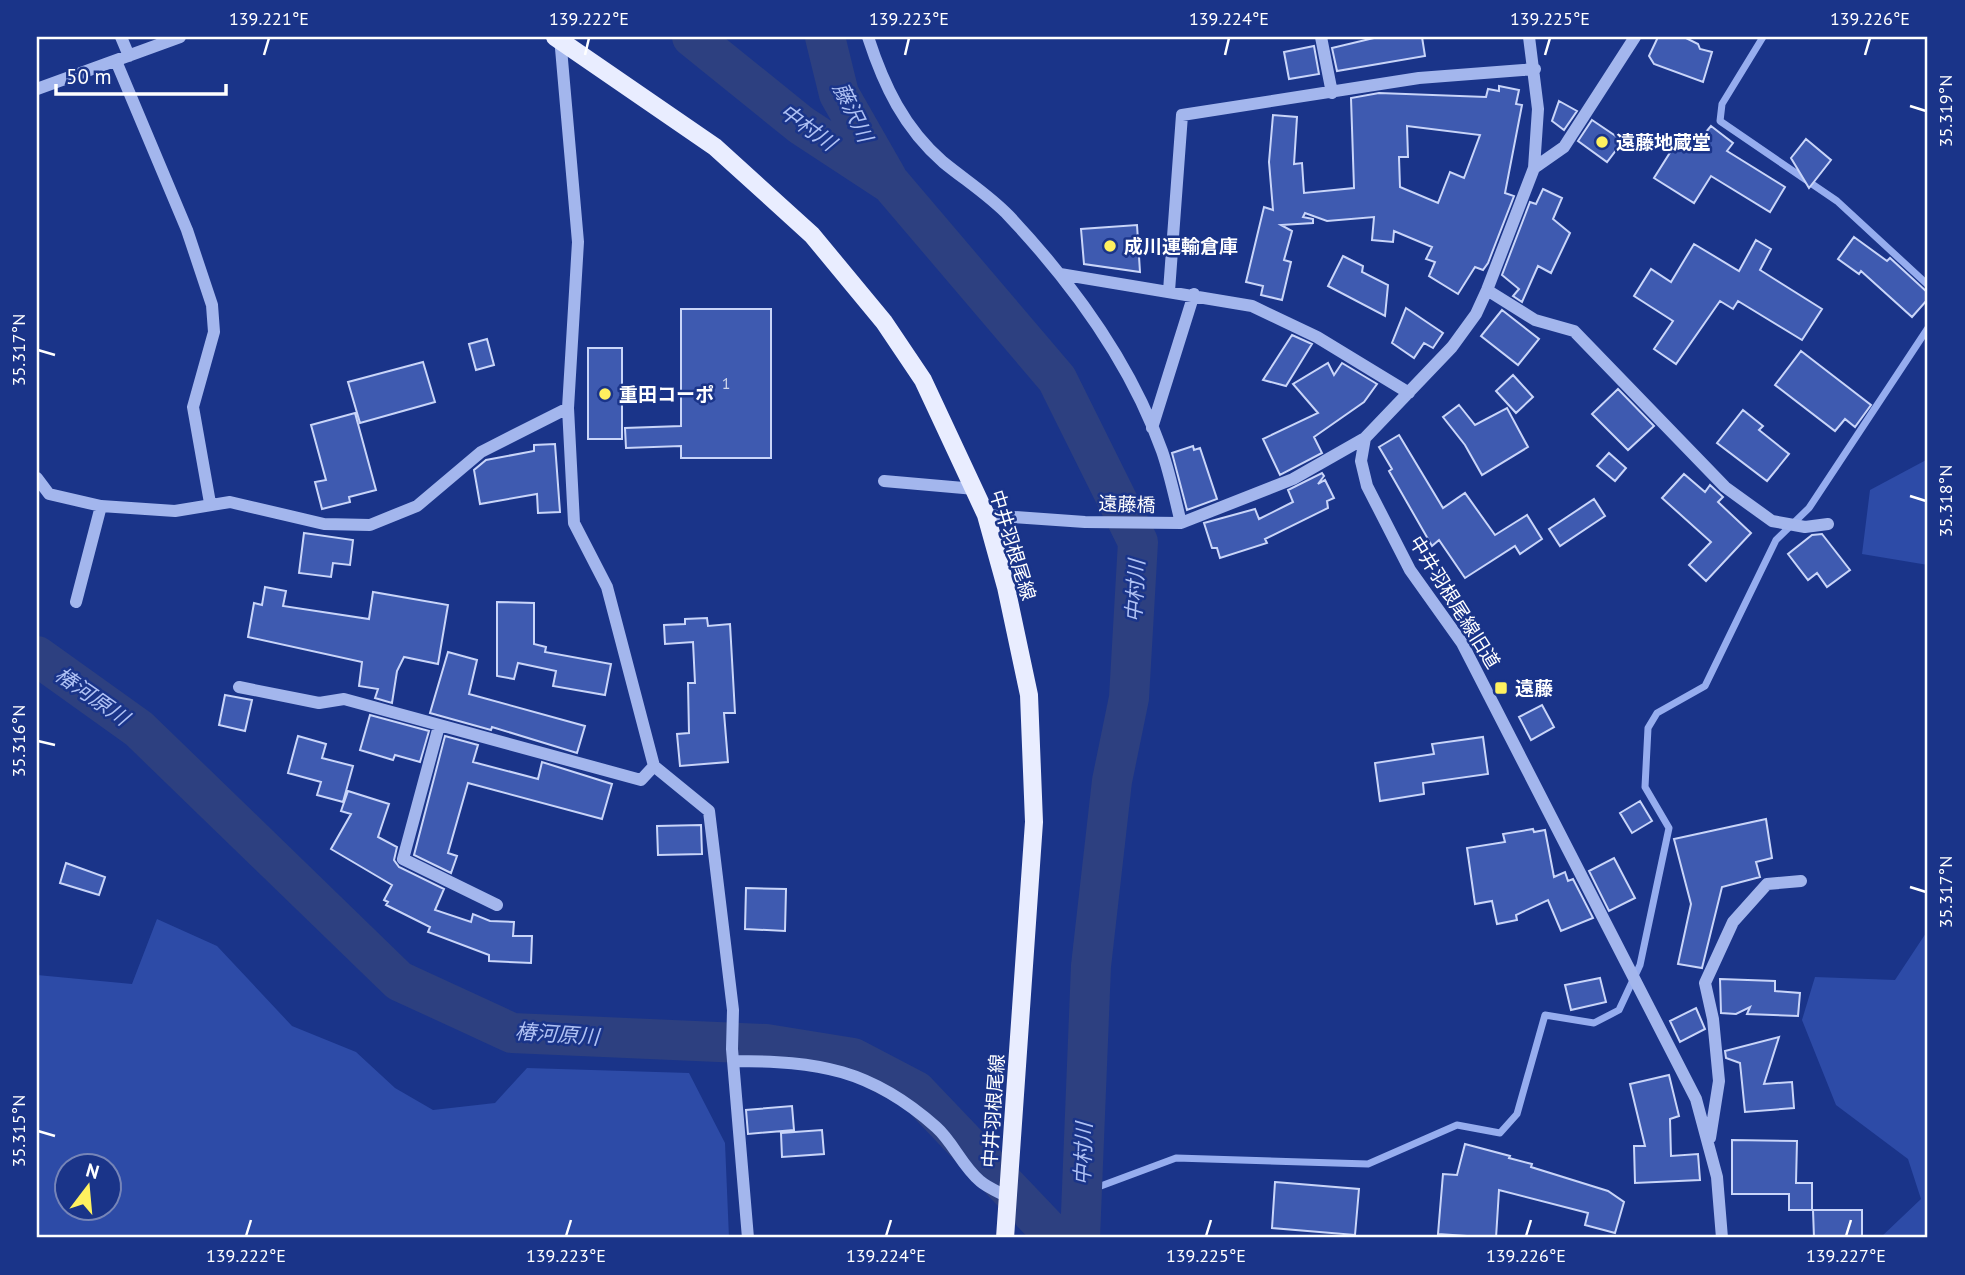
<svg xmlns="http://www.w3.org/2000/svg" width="1965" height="1275" viewBox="0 0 1965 1275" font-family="'PT Sans','Noto Sans JP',sans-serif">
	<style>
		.green { fill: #2d4ba7; fill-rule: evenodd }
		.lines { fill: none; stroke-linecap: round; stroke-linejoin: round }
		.stream { stroke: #96adef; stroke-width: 7 }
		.river { stroke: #2d4080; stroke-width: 40 }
		.building { fill: #3e5ab0; stroke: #c9d5f9; stroke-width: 2; fill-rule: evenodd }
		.minor { stroke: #a3b6ed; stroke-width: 12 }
		.major { stroke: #e9edff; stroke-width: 18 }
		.ticks { fill: none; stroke: #fff; stroke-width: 2.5 }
		.poi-dot { fill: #fff15f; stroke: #1a3489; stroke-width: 2.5 }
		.labels { text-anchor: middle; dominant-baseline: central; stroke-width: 5; stroke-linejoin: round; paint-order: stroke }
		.number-label { font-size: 16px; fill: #cfd6eb }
		.poi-label { font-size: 19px; font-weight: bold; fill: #fff; stroke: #1a3489; text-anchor: start }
		.street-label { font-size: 19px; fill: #fff; stroke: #1a3489 }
		.water-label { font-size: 21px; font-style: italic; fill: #afc1f4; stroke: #1a3489 }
		.neatline { fill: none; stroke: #fff; stroke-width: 2.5 }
		.ticks-label { font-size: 18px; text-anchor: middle; fill: #fff }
	</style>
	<rect width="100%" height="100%" fill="#1a3489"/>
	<path class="green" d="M1928 459V565L1862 554 1870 490Z
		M157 919 217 946 292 1026 356 1052 395 1088 433 1110 495 1103 527 1068 689 1073 725 1143 729 1238H37V975L132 984ZM66 1166H108V1208H66Z
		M1928 930V1238H1880L1921 1199 1908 1159 1836 1105 1802 1020 1815 977 1895 980Z"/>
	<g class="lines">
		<path class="stream" d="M1763 37 1722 104 1720 121 1837 201 1928 285
			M1082 1193 1176 1158 1368 1164 1457 1125 1500 1133 1517 1114 1545 1015 1594 1023 1619 1010 1640 965 1669 828 1645 787 1648 728 1657 713 1705 686 1776 540 1809 508 1928 328"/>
		<path class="river" d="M692 37 801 125 891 184 1057 379 1138 542 1129 698 1112 781 1091 966 1080 1238
			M825 37 839 94 887 178
			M37 656 139 729 399 981 512 1033 766 1044 853 1058 916 1091 1056 1238"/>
	</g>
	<path class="building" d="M1378 37H1422L1425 56 1337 71 1332 48Z
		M1658 37H1684L1698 44 1700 49 1712 52 1703 82 1654 64 1649 56Z
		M1314 46 1319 74 1289 79 1284 52Z
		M1499 86 1519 90 1516 104 1522 105 1505 193 1514 196 1488 263 1483 270 1475 267 1458 294 1429 276 1435 262 1426 259 1432 247 1394 231 1393 242 1372 240 1374 217 1327 221 1305 213 1303 217 1313 219V223L1281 225 1292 231 1284 260 1291 262 1282 300 1261 295 1263 286 1246 282 1264 207 1273 210 1269 162 1273 115 1297 117 1294 164 1302 163 1304 193 1354 188 1351 98 1379 93 1486 97 1488 89 1499 91ZM1407 126 1480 135 1464 178 1450 172 1438 203 1400 187 1399 157H1408Z
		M1559 101 1577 111 1564 130 1552 121Z
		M1592 120 1623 141 1607 162 1578 141Z
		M1711 126 1733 143 1727 151 1785 187 1770 212 1711 176 1694 203 1654 178 1678 140 1692 149Z
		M1806 139 1831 160 1809 188 1791 158Z
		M1543 189 1562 198 1553 219 1570 233 1551 273 1538 266 1522 302 1513 296 1519 289 1502 275 1530 202 1536 204Z
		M1137 225 1140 272 1084 264 1081 229Z
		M1854 237 1887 261 1890 258 1927 292 1928 299 1912 317 1861 271 1859 274 1838 259Z
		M1756 240 1771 249 1760 270 1822 309 1802 340 1738 301 1733 309 1720 301 1676 364 1654 349 1673 321 1634 296 1651 269 1671 282 1694 244 1739 271Z
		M1343 256 1363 266 1362 272 1388 285 1385 316 1328 286Z
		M1406 308 1443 333 1433 348 1424 343 1414 358 1392 343Z
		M681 309H771V458H681V446L626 448 625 428 681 426Z
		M1502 310 1539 339 1518 365 1481 336Z
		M1292 335 1312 344 1286 386 1263 380Z
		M487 339 494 365 476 370 469 344Z
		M588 348H622V439H588Z
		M1801 351 1871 405 1855 427 1845 419 1835 431 1775 385Z
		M423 362 435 402 360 423 348 382Z
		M1328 363 1334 375 1342 363 1377 384 1364 402 1314 437 1322 453 1280 475 1263 439 1318 413 1293 384Z
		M1513 375 1533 397 1516 413 1496 391Z
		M1618 389 1654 426 1628 450 1592 414Z
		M1459 405 1475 425 1507 408 1528 447 1482 475 1465 445 1443 417Z
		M1743 410 1763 426 1759 430 1789 454 1767 481 1717 443Z
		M355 413 376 490 349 497 350 502 322 509 315 482 326 480 311 425Z
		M1399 435 1443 508 1465 493 1495 535 1527 515 1542 539 1520 554 1515 546 1465 578 1439 540 1432 546 1389 471 1392 469 1379 447Z
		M555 444 560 512 538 513 537 494 480 504 474 470 486 460 534 451V445Z
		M1193 446 1194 450 1200 448 1217 499 1187 510 1172 453Z
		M1609 453 1626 468 1615 481 1597 466Z
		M1322 473 1324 476 1318 484 1325 480 1334 498 1327 501 1328 508 1265 539 1267 543 1220 558 1217 548H1212L1204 523 1255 509 1259 519 1293 502 1288 490Z
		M1684 474 1705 492 1710 485 1723 497 1718 502 1751 533 1706 581 1689 565 1711 542 1662 498Z
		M1594 499 1605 516 1560 546 1549 529Z
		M304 533 353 540 350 565 333 563 331 577 299 573Z
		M1822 534 1850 570 1827 587 1817 573 1808 580 1788 554 1812 535Z
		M265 587 286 591 283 606 369 619 373 592 448 605 438 664 404 657 397 671 392 703 375 698 378 689 359 686 362 662 248 637 254 603 262 605Z
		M497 602 534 603V644L546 647 545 652 611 664 605 695 553 686 556 671 518 663 514 679 497 676Z
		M707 618 708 626 730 624 735 713H724L728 762 680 766 677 734 689 733 688 683H695L693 642 665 644 664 625 685 624V619Z
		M448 652 477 660 469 694 585 726 577 753 492 727 491 730 430 713Z
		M225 695 252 700 245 731 219 725Z
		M1542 705 1554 727 1531 740 1519 717Z
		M370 715 429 731 420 762 395 755 393 760 360 750Z
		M298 736 326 744 322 758 353 766 343 802 317 795 321 782 288 773Z
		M445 736 478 745 473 762 538 779 542 762 612 784 602 819 468 783 448 853 457 856 451 873 414 855Z
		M1483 737 1488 774 1423 783 1424 794 1380 801 1375 763 1434 754 1432 744Z
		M348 791 389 804 378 837 397 847 394 860 399 867 444 889 435 910 471 922 473 914 490 921 514 922 513 936H532L531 963 489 961V955L428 932 430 927 386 905 388 902 384 900 392 885 331 849 351 814 341 811Z
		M1640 801 1652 821 1632 833 1620 813Z
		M1766 819 1772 858 1756 862 1760 877 1722 887 1702 968 1678 964 1691 904 1674 839Z
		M701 825 702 854 658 855 657 826Z
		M1533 829 1534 832 1545 830 1554 877 1565 872 1568 881 1573 879 1593 918 1561 931 1548 900 1516 915 1517 920 1497 924 1492 901 1475 904 1467 848 1505 842 1503 834Z
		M1614 858 1635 898 1609 911 1589 871Z
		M66 863 105 877 99 895 60 883Z
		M746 888 786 889 785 931 745 929Z
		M1600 978 1606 1002 1571 1010 1565 985Z
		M1720 979 1775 981V991L1800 993 1798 1016 1747 1014 1750 1007 1736 1014 1721 1013Z
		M1696 1008 1705 1029 1680 1042 1670 1021Z
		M1779 1037 1764 1084 1792 1082 1794 1108 1745 1112 1740 1063 1726 1058 1725 1051Z
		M1669 1075 1679 1116 1670 1119 1671 1156 1698 1154 1700 1180 1635 1183 1634 1146H1645L1630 1084Z
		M792 1106 794 1130 748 1134 746 1110Z
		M822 1130 824 1154 782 1157 781 1133Z
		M1732 1140 1797 1141 1796 1183H1812V1210H1789V1194H1732Z
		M1465 1144 1510 1156 1509 1158 1532 1164 1531 1167 1608 1191 1624 1202 1615 1233 1585 1225 1588 1213 1499 1190 1496 1238 1438 1234 1443 1174 1457 1175Z
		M1275 1182 1359 1189 1355 1235 1272 1228Z
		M1813 1210H1862V1238H1814Z"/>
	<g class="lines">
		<path class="minor" d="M121 37 129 56
			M560 37 578 242 568 408 574 523 607 587 654 766 709 811 733 1010 732 1049 748 1238
			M868 37C884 86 904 128 943 162 965 180 990 196 1009 216 1072 283 1131 364 1162 451 1170 474 1175 499 1181 523
			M1321 37 1332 93
			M1529 37 1538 109 1534 168 1487 290 1476 314 1452 347 1365 438 1361 461 1367 486 1410 570 1462 643 1696 1099 1717 1177 1722 1238
			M116 61 187 230 212 305 214 332 193 407 210 503
			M37 89 180 37
			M1534 168 1564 147 1635 37
			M1060 274 1252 306 1317 337 1409 393
			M1487 290 1535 320 1574 331 1725 487 1772 521 1805 527 1828 524
			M1169 291 1182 115 1419 78 1535 69
			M1152 428 1194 294
			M37 478 49 494 101 506 175 511 230 502 324 524 370 525 417 506 481 452 568 408
			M884 481 975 489
			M986 515 1085 522 1181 523 1293 479 1365 438
			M76 602 101 506
			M239 687 319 703 344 699 641 780 654 766
			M439 726 403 859 497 905
			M734 1061C818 1061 871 1069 936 1127 953 1142 962 1166 980 1181 988 1188 999 1192 1008 1197
			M1710 1138 1719 1081 1713 1019 1705 983 1733 922 1767 884 1801 881"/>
		<path class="major" d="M555 37 715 147 812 235 884 322 923 380 986 515 1006 587 1029 695 1034 822 1005 1238"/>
	</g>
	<path class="ticks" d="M264 55 269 38M585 55 589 38M905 55 909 38M1225 55 1229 38M1545 55 1550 38M1865 55 1870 38M1910 106 1926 111M38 350 55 355M1910 496 1926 501M38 741 55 745M1910 887 1926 892M38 1131 55 1136M246 1236 251 1220M566 1236 571 1220M886 1236 891 1220M1206 1236 1211 1220M1526 1236 1531 1220M1846 1236 1851 1220"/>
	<g class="poi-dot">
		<circle cx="1602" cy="142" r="7"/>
		<circle cx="1110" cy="246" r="7"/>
		<circle cx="605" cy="394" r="7"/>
		<rect x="1494" y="681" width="14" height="14" rx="3.5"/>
	</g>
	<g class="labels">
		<g class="number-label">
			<text x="726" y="383">1</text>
		</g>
		<g class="poi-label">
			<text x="1616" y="142">遠藤地蔵堂</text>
			<text x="1124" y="246">成川運輸倉庫</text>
			<text x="619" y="394">重田コーポ</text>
			<text x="1515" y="688">遠藤</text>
		</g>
		<g class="street-label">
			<text transform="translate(1127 504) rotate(2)">遠藤橋</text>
			<text transform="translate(1013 545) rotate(73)">中井羽根尾線</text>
			<text transform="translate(1455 602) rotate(58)">中井羽根尾線旧道</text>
			<text transform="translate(993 1111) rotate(-86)">中井羽根尾線</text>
		</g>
		<g class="water-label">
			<text transform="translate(853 112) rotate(64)">藤沢川</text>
			<text transform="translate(808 127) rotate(36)">中村川</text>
			<text transform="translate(1135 591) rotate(-87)">中村川</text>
			<text transform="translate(92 696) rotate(35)">椿河原川</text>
			<text transform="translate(557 1034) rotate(4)">椿河原川</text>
			<text transform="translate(1083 1154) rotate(-88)">中村川</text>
		</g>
	</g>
	<rect width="1965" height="1275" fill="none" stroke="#1a3489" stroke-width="77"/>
	<g transform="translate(88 1187) rotate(16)"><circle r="33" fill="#1a3489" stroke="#7685b8" stroke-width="2"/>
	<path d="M0-5L12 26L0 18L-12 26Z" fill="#fff15f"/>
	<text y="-10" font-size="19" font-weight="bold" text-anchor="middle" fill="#ffffff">N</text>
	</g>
	<path d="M56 84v10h170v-10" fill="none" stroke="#ffffff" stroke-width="3.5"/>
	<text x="66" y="84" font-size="21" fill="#ffffff" stroke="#1a3489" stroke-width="5" paint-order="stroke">50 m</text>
	<rect x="38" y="38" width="1888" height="1198" class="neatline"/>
	<g class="ticks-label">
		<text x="269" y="25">139.221°E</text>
		<text x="589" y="25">139.222°E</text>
		<text x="909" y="25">139.223°E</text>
		<text x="1229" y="25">139.224°E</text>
		<text x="1550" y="25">139.225°E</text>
		<text x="1870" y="25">139.226°E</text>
		<text transform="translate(1946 111) rotate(-90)" y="6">35.319°N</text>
		<text transform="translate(19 350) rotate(-90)" y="6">35.317°N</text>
		<text transform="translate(1946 501) rotate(-90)" y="6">35.318°N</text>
		<text transform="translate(19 741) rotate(-90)" y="6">35.316°N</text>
		<text transform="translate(1946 892) rotate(-90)" y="6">35.317°N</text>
		<text transform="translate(19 1131) rotate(-90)" y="6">35.315°N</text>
		<text x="246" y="1262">139.222°E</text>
		<text x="566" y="1262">139.223°E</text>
		<text x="886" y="1262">139.224°E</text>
		<text x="1206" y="1262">139.225°E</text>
		<text x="1526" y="1262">139.226°E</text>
		<text x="1846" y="1262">139.227°E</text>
	</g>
</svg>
